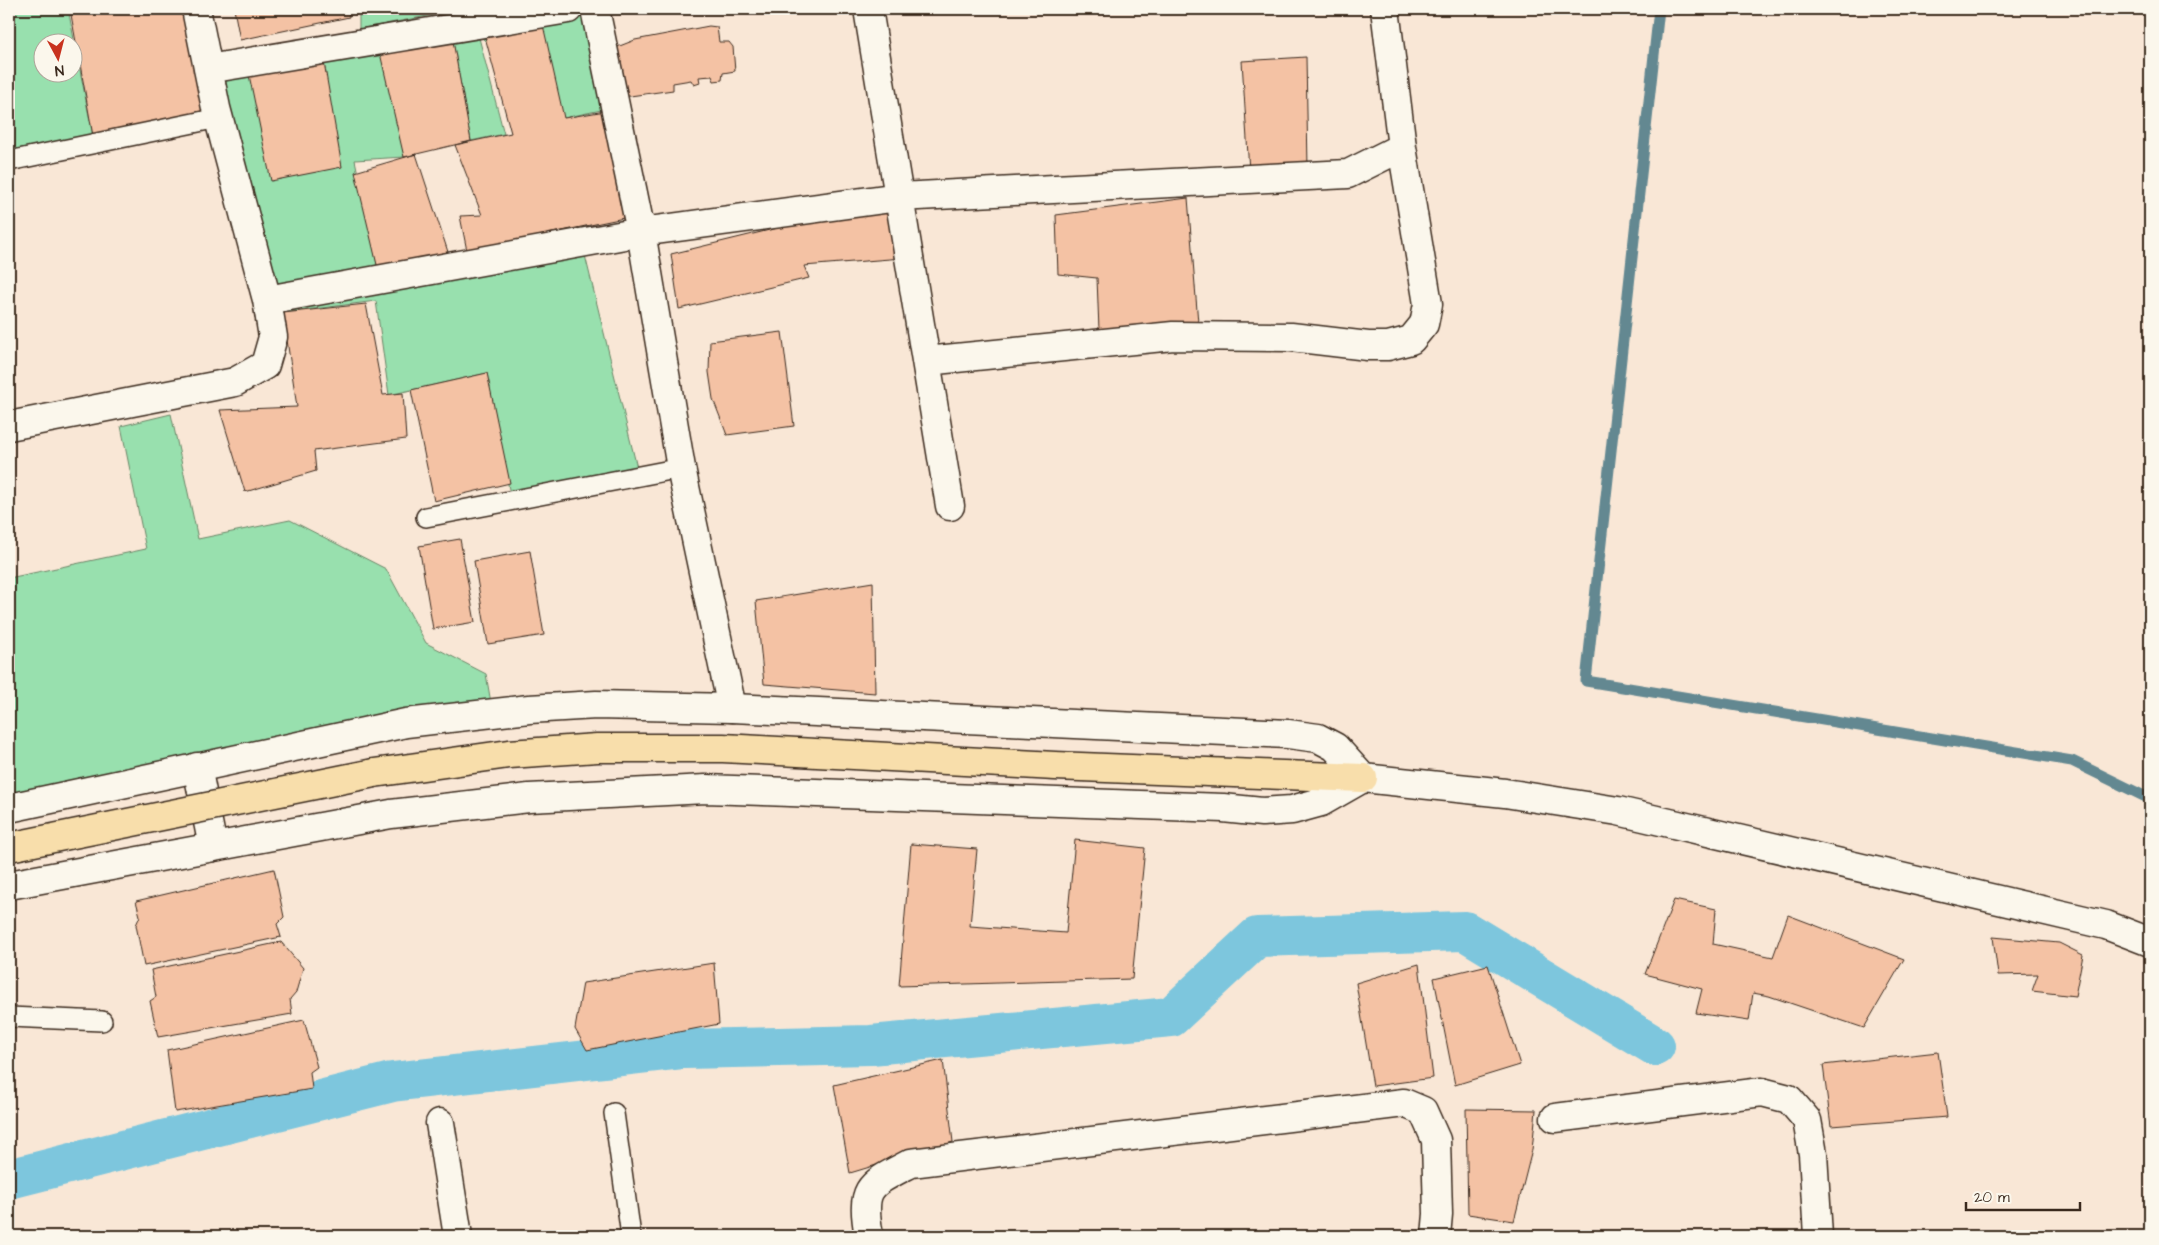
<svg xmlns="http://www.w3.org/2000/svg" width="2159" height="1245" viewBox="0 0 2159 1245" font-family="'Architects Daughter',sans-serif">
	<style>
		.green { fill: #98e0ae; stroke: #6a8566; fill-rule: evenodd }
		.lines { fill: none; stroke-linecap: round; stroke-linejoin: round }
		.stream { stroke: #638891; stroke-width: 11 }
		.canal { stroke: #7dc6dd; stroke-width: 40 }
		.building { fill: #f4c2a4; stroke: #3b2a1e }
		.service-casing { stroke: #3b2a1e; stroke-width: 22 }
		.minor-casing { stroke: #3b2a1e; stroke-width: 31 }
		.tertiary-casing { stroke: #3b2a1e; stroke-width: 31 }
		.trunk-casing { stroke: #3b2a1e; stroke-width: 31 }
		.service { stroke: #fbf7ec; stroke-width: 19 }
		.minor { stroke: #fbf7ec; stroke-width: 28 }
		.tertiary { stroke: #fbf7ec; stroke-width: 28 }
		.trunk { stroke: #f8deab; stroke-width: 28 }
		.trunk-bridge-casing { stroke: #3b2a1e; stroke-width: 31; stroke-linecap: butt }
		.trunk-bridge { stroke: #f8deab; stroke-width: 28 }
	</style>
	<rect width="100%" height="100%" fill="#f9e7d6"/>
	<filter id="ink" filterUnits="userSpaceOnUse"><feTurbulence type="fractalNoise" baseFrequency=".02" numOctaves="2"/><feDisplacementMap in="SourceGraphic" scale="10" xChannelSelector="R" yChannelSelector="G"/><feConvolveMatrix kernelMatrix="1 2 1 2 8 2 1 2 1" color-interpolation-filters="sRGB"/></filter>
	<g filter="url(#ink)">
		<path class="green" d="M9 9H68L93 136 9 159ZM42 42H72V72H42Z
			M359 9H464L359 29Z
			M571 9H595L615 107 564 118 478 34 504 134 471 141 453 41 404 157 355 160 378 269 265 295 215 67Z
			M582 243 639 476 511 500 487 373 389 395 376 301 283 313 279 298Z
			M171 414 198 539 290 520 386 569 426 643 486 674 491 703 9 808V578L146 549 121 426Z"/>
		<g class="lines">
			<path class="stream" d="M1659 9 1586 681 2072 761 2150 799"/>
			<path class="canal" d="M9 1179 392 1082 684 1049 871 1045 1171 1017 1257 937 1465 931 1655 1046"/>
		</g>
		<path class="building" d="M70 9H190L216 108 93 136Z
			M234 9H348L349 17 240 40Z
			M543 25 564 118 605 111 638 215 467 251 460 216 482 215 455 145 511 133 485 37Z
			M709 26 717 27 719 42H729L733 47 735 71 723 73 722 80 714 81 712 76 699 77 700 83 694 85 691 80 673 83V90L623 97 612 49 635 40Z
			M453 41 471 141 404 157 380 53Z
			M1306 57 1308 168 1249 171 1242 61Z
			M324 62 342 167 271 181 248 70Z
			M416 154 448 252 378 269 355 172Z
			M1188 198 1198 323 1099 330 1097 278 1058 274 1056 215Z
			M901 210 902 258 804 266 809 278 679 309 671 254 790 225Z
			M366 304 383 395 403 393 406 439 314 451 316 471 245 492 220 410 297 407 283 313Z
			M782 332 794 426 727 435 713 399 709 372 710 341Z
			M487 373 510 483 434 501 411 390Z
			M460 539 475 622 433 629 419 546Z
			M530 551 544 635 488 644 474 561Z
			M873 582 875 693 764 684 756 601Z
			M1075 840 1145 848 1132 979 899 986 911 844 977 849 970 926 1066 933Z
			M274 869 284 917 277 924 281 937 144 966 136 925 140 916 136 901Z
			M1674 900 1716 909 1713 944 1773 957 1788 915 1904 959 1864 1028 1769 996 1753 993 1749 1021 1696 1013 1702 989 1645 974Z
			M1993 937 2059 943 2083 955 2075 996 2032 991 2038 974 1998 975Z
			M281 942 303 968 296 992 290 999 292 1014 158 1037 150 1001 156 997 151 970Z
			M714 963 719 1024 587 1050 575 1029 583 983Z
			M1419 964 1433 1078 1373 1086 1356 983Z
			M1488 965 1520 1065 1455 1085 1434 978Z
			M304 1020 317 1067 310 1072 312 1089 175 1112 167 1050Z
			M1938 1052 1947 1117 1831 1126 1823 1065Z
			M943 1060 953 1142 850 1173 834 1085Z
			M1466 1109 1536 1110 1532 1150 1514 1221 1468 1214Z"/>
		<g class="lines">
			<defs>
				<path id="service" d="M9 161 218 118
					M426 517 681 468
					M9 1017 102 1021
					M614 1113 631 1236"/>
				<path id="minor" d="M595 9 641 232 681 468 732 708
					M868 9 950 506
					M208 69 568 9
					M267 300 641 232 899 197 1348 174 1402 147
					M926 361 1173 336 1291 337 1368 346H1388L1411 340 1424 324 1428 304 1402 147 1385 9
					M9 426 235 382 265 365 273 337 267 300 216 108 196 9
					M197 767 213 847
					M1555 1118 1762 1092 1789 1099 1807 1120 1813 1154 1818 1236
					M440 1123 458 1236
					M869 1236C860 1186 869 1185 911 1163L1404 1103 1423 1111 1436 1140 1438 1214 1436 1236"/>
				<path id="tertiary" d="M9 808 406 723 529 709 596 705 732 708 1288 734 1318 738 1335 747 1363 778
					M9 885 391 814 529 798 706 789 1223 808 1262 812 1292 810 1321 802 1363 778 1505 793 1618 811 2106 925 2150 942"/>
				<path id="trunk" d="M374 773 509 754 597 748H723L1055 766 1363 778"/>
			</defs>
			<use href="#service" class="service-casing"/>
			<use href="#minor" class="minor-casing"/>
			<use href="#tertiary" class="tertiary-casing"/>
			<use href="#trunk" class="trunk-casing"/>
			<use href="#service" class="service"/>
			<use href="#minor" class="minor"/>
			<use href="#tertiary" class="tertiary"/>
			<use href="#trunk" class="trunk"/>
			<defs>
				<path id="trunk-bridge" d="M9 847 374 773"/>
			</defs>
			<use href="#trunk-bridge" class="trunk-bridge-casing"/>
			<use href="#trunk-bridge" class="trunk-bridge"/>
		</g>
	</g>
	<rect width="2159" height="1245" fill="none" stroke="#fbf7ec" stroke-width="30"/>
	<rect x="15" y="15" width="2129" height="1215" fill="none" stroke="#3b2a1e" stroke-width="2" filter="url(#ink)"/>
	<g transform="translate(58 58) rotate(173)"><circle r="24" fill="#fbf7ec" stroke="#aea59a"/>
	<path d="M0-4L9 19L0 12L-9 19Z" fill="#c8321e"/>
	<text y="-8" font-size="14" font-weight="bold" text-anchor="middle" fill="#3b2a1e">N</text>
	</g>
	<path d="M1966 1202v8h114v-8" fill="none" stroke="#3b2a1e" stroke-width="2.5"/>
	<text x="1974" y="1202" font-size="15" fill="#3b2a1e" stroke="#fbf7ec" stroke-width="4" paint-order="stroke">20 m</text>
</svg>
